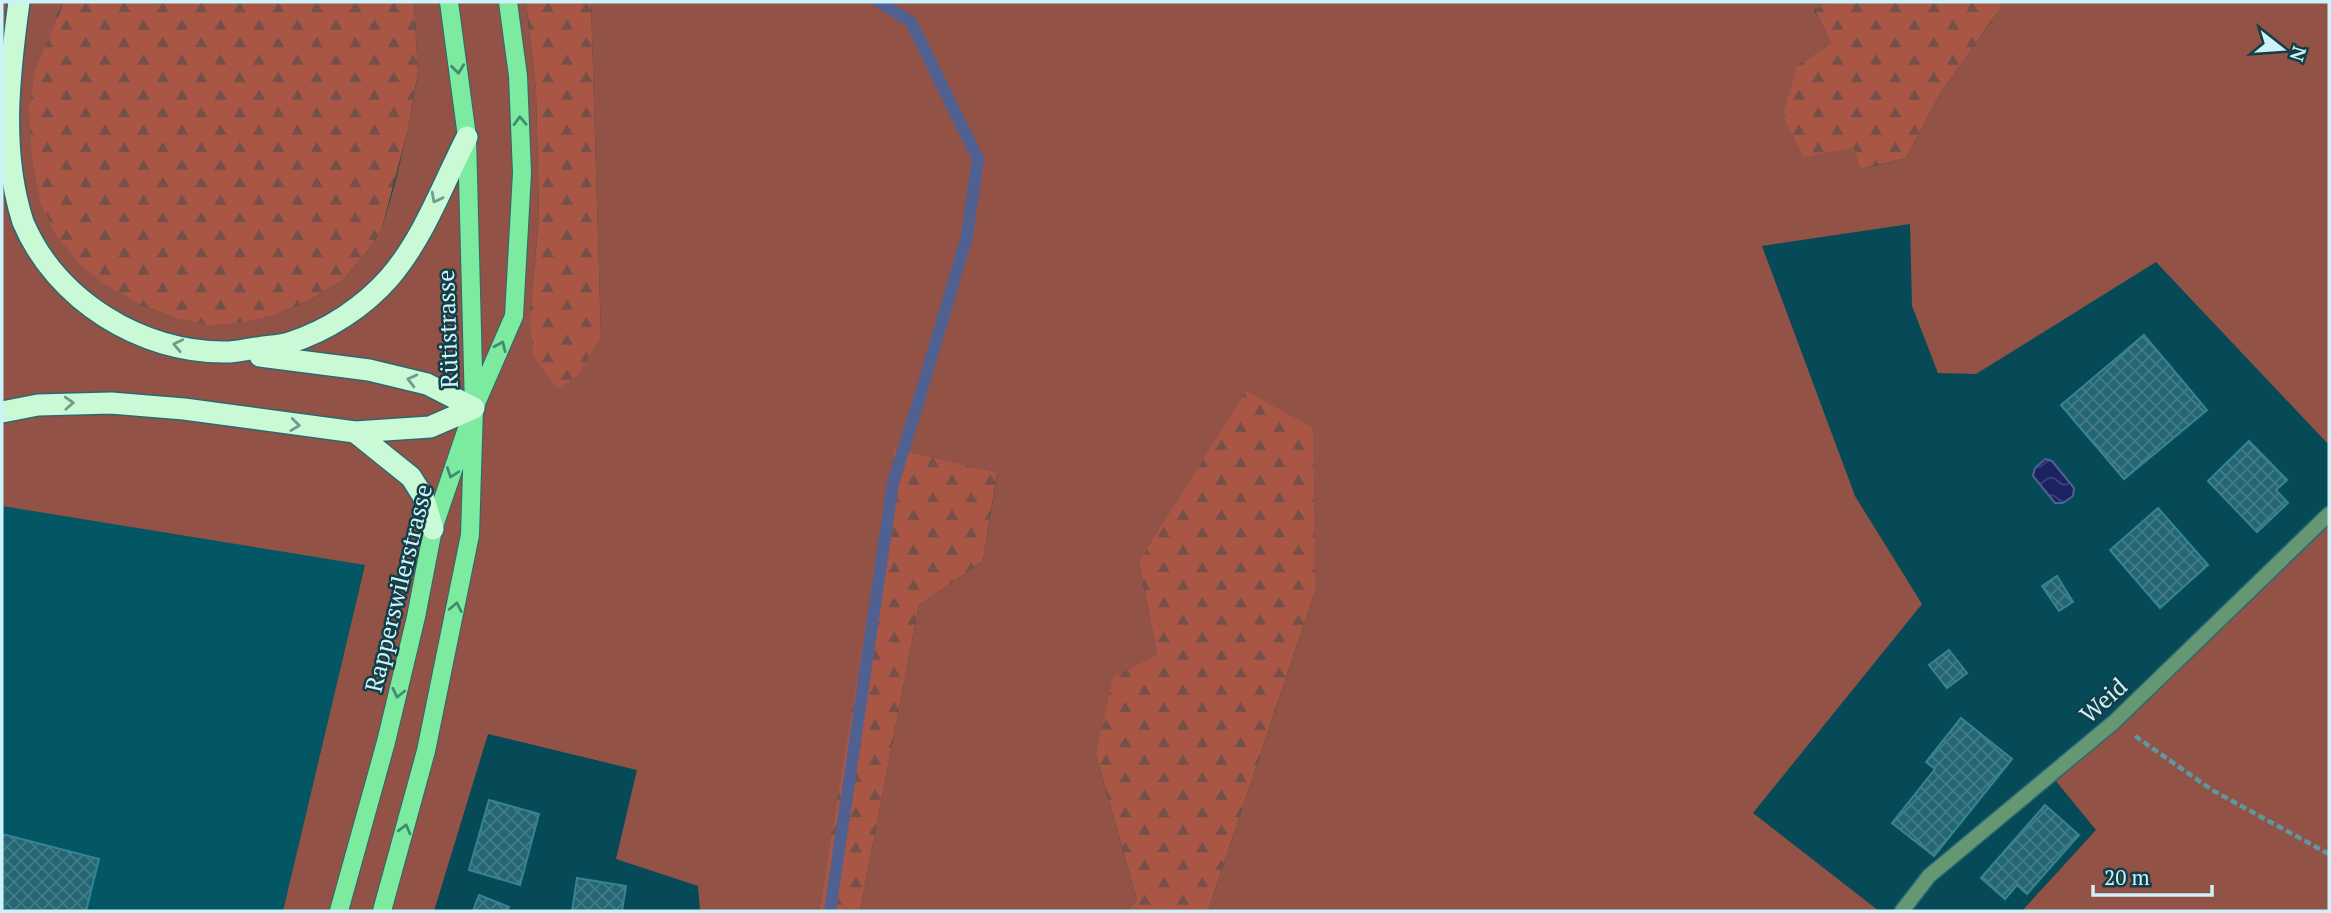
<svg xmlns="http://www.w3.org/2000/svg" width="2331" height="913" viewBox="0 0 2331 913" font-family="'PT Serif',serif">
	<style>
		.built { fill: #035663 }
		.green { fill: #925346 }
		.forest { fill: url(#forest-firs) }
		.water { fill: url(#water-waves); stroke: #506090; stroke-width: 2 }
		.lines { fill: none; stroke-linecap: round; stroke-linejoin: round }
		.stream { stroke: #506090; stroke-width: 12 }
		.building { fill: url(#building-cross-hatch); stroke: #368595; stroke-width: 2 }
		.street-casing { stroke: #296874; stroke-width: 17 }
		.primary-casing { stroke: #296874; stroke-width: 20 }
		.highway-casing { stroke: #296874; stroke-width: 24 }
		.path { stroke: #6096a0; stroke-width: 4.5; stroke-dasharray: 7 3.5; stroke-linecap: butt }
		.street { stroke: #649772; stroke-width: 14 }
		.primary { stroke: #7ceba0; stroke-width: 18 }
		.highway { stroke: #c9f9d5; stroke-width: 21 }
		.oneway { stroke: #428c6e }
		.oneway2 { stroke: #6e9c8e }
		.labels { text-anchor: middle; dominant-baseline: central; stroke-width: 5; stroke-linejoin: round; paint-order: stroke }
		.street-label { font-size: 24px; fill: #cdf2fa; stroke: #133e46 }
	</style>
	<defs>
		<pattern id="forest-firs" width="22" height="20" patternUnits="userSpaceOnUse" patternTransform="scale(1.75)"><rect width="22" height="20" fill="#a95645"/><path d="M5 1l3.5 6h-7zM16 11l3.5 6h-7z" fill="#745048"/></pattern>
		<pattern id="water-waves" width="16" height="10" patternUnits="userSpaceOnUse" patternTransform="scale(1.75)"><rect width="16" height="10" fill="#1b2262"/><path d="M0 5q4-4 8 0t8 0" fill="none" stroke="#3b4379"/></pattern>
		<pattern id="building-cross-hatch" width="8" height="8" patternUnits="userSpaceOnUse" patternTransform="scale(1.75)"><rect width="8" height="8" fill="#256673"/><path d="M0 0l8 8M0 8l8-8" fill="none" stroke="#437c88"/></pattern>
	</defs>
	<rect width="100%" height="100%" fill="#054a56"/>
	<path class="built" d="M2 506 365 564 283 911H2Z"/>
	<path class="green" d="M2 2H64L57 16 105 285 139 304 173 317 277 314 310 300 342 281 366 253 381 231 394 187 408 130 418 73 414 2H526L536 90 539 216 530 316 601 336 591 2H1828L1814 10 1833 43 1797 66 1854 147 1862 169 1906 158 1940 94 2000 9V2H2329V445L2156 262 1976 374 1938 373 1912 306 1910 224 1762 246 1855 496 1922 604 1753 813 1879 911H1208L1315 591 1139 562 1157 655 1096 755 1137 900 1127 911H860L919 605 983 561 997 474 896 448 819 911H700L698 886 616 859 637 770 488 734 434 911H283L365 565 2 506Z
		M2329 514V911H2022L2096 830 2051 775Z"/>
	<path class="forest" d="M64 2H414L418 72 408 130 381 231 366 253 342 281 310 300 277 314 245 322 209 325 173 317 139 304 105 285 79 263 56 235 41 204 32 158 29 109 35 71Z
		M526 2H591L601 336 579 374 558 389 533 356 530 316 539 216 536 90Z
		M1828 2H2000V9L1940 94 1906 158 1861 169 1854 147 1804 157 1783 116 1797 66 1832 43 1814 9Z
		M1246 391 1313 428 1315 591 1208 911H1127L1137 900 1096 755 1113 677 1157 655 1139 562Z
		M895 448 997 473 983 561 919 605 860 911H819Z"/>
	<path class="water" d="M2045 459 2052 461 2074 488 2073 496 2063 503H2055L2033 476 2035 468Z"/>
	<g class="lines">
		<path class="stream" d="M830 911 893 483 918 403 967 236 978 159 911 22 879 2"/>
	</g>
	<path class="building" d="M2144 335 2207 410 2124 479 2061 405Z
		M2249 441 2287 480 2276 490 2288 503 2257 532 2208 481Z
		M2158 508 2208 565 2160 608 2110 550Z
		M2057 576 2073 602 2059 611 2042 586Z
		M1949 650 1967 673 1947 688 1929 665Z
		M1961 718 2012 759 1934 856 1892 823 1935 769 1926 762Z
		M489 800 539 814 520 885 469 870Z
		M2045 805 2079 835 2027 894 2017 885 2005 899 1981 878Z
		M2 834 99 859 86 911H2Z
		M577 878 626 886 622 911H572Z
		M479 895 509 907 507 911H473Z"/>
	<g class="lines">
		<defs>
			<path id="street" d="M1902 911 1929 876 2114 722 2329 514"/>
			<path id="primary" d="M339 911 386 742 416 617 433 529 474 408 514 316 522 173 518 76 508 2
				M382 911 426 751 470 535 474 408 467 137 449 2"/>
			<path id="highway" d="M19 2C9 75 0 151 23 222 56 300 141 353 226 352 236 352 247 349 257 348 268 346 279 346 289 343 327 331 364 307 390 277 424 237 443 184 467 137
				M260 356 369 370 427 384 474 408
				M2 412 38 405 111 403 184 409 355 432 430 427 474 408
				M355 432 411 477 423 496 433 529"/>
		</defs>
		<use href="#street" class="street-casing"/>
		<use href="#primary" class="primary-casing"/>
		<use href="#highway" class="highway-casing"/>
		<path class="path" d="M2135 736 2212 790 2329 854"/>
		<use href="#street" class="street"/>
		<use href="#primary" class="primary"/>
		<use href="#highway" class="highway"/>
	</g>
	<defs><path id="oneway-chevron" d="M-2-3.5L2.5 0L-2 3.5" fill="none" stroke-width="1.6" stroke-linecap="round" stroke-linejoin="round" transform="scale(1.75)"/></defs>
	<g class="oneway">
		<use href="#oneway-chevron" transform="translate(458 69) rotate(83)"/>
		<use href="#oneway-chevron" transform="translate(520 121) rotate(-92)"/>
		<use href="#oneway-chevron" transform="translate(501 346) rotate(-66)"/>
		<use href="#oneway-chevron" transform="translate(452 473) rotate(109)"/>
		<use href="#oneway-chevron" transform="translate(456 607) rotate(-79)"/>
		<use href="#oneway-chevron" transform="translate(398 693) rotate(103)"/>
		<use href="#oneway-chevron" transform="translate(405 829) rotate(-75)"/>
	</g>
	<g class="oneway2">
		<use href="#oneway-chevron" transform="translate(436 198) rotate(117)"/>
		<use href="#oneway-chevron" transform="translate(178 345) rotate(-168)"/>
		<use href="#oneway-chevron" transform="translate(412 380) rotate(-166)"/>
		<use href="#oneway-chevron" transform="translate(69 403) rotate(-3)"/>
		<use href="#oneway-chevron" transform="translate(295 425) rotate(7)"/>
	</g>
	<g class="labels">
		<g class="street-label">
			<text transform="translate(447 329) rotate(-92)">Rütistrasse</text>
			<text transform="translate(398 588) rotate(-76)">Rapperswilerstrasse</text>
			<text transform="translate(2103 700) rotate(-42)">Weid</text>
		</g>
	</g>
	<rect width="2331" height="913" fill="none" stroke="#cdf2fa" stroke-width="7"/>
	<g transform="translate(2282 49) rotate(107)" stroke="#133e46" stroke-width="5" paint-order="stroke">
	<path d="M0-5L12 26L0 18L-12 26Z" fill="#cdf2fa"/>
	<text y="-10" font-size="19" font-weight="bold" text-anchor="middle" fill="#cdf2fa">N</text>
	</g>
	<path d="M2093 885v10h119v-10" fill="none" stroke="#cdf2fa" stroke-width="3.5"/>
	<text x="2104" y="885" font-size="21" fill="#cdf2fa" stroke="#133e46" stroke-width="5" paint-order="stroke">20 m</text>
</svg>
